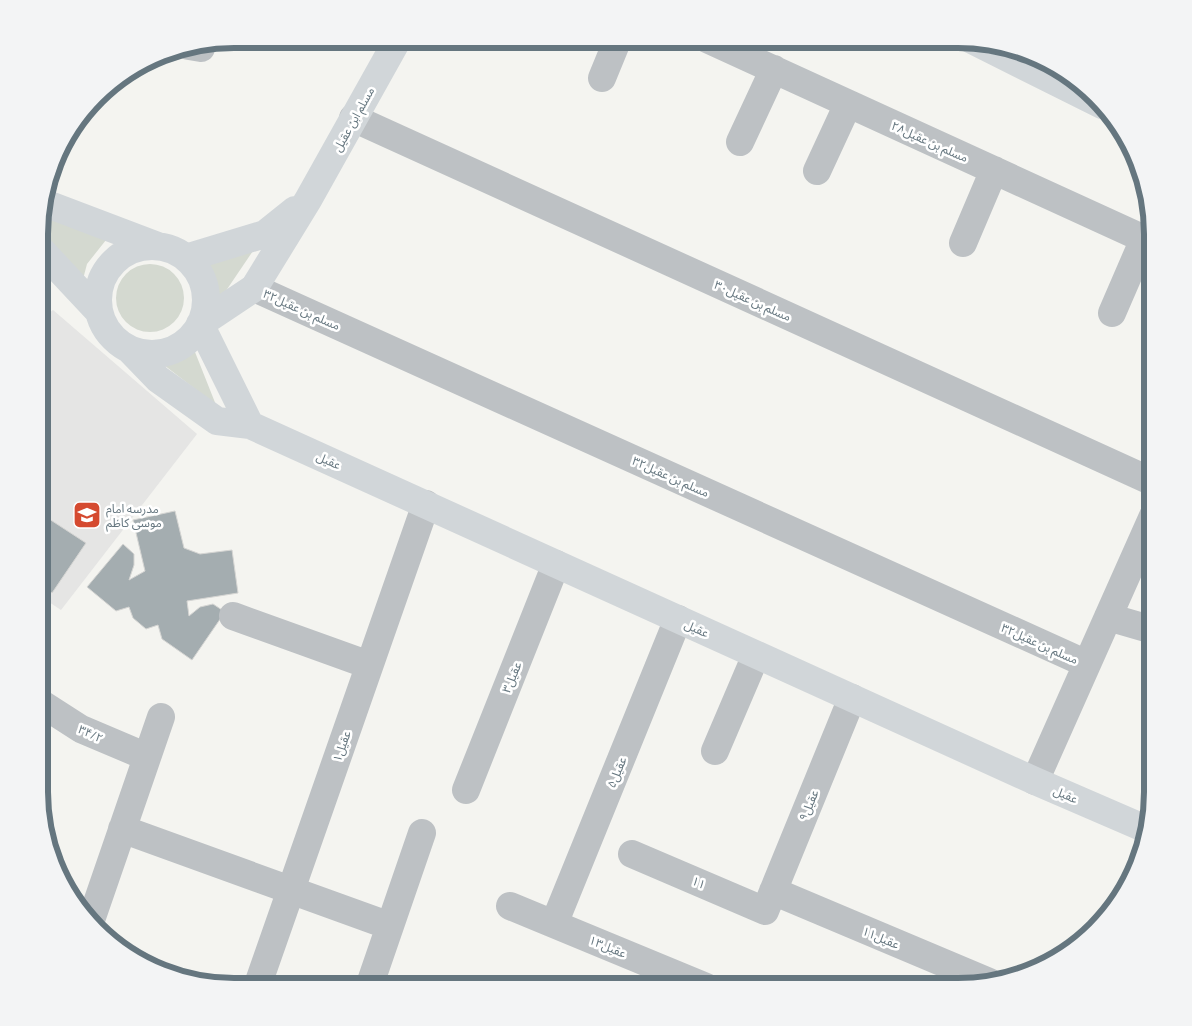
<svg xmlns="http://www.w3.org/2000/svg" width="1192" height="1026" viewBox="0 0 1192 1026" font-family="Barlow,'Noto Sans Arabic',sans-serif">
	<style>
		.built { fill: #e5e5e4 }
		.green { fill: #d4d9d0 }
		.building { fill: #a4adb0; stroke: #d5d5d3 }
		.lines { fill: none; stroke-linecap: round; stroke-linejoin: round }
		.street { stroke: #bdc1c4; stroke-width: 28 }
		.secondary { stroke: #d1d6d9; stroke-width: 28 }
		.labels { text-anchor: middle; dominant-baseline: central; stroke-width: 5; stroke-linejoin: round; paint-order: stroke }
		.street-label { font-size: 12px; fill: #65767f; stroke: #fff }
		.poi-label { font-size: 12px; fill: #65767f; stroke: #fff; text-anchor: start }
		.rim { fill: none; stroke: #65767f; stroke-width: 6 }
	</style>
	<rect width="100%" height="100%" fill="#f4f4f0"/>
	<path class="built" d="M53 310 197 434 61 610 40 596V320Z"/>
	<path class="green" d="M40 212 106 240 87 264 82 283 40 240Z
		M259 242 215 307 212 278 200 263Z
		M116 298a34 34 0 1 1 68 0a34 34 0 1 1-68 0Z
		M193 347 216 405 160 362 176 361Z"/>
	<path class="building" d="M175 511 184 548 200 554 232 550 238 593 187 601 189 616 200 607 213 604 225 612 192 660 162 639 158 625 146 629 133 618 129 607 116 611 87 587 123 544 134 554V565L129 580 145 571 133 520Z
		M40 513 86 543 52 593 40 585Z"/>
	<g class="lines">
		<path class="street" d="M707 39 1153 243
			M189 46 201 48 202 44
			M602 78 618 39
			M353 118 1153 482
			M740 142 774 69
			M817 171 848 104
			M963 243 994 170
			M254 288 1087 664
			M1112 313 1144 239
			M233 616 369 665
			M1108 617 1153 630
			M39 702 81 729 147 757
			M715 751 756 655
			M1035 781 1153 516
			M466 790 556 564
			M122 829 390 926
			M632 854 765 911 852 698
			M773 891 989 982
			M510 906 706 987
			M90 923 161 717
			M554 924 678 619
			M257 987 426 504
			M369 987 422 833"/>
		<path class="secondary" d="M970 39 1102 105
			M42 202 158 246
			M98 300a54 54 0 1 1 108 0a54 54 0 1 1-108 0Z
			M40 249 99 312
			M186 258 265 234 295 210
			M130 350 158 379 217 421 250 425 1035 781 1146 829
			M250 425 200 324 254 288 308 200 398 39"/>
	</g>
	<defs>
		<symbol id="school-square" viewBox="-11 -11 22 22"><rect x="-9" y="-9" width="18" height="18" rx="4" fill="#d54a30" stroke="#fff"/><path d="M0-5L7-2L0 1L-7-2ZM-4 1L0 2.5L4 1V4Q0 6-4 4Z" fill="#fff"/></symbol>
	</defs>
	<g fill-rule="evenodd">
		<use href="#school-square" x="71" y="499" width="32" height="32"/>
	</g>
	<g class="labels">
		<g class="street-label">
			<text transform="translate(353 119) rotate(-61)">مسلم ابن عقیل</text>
			<text transform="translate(930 141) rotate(24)">مسلم بن عقیل۲۸</text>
			<text transform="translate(753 300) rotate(24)">مسلم بن عقیل۳۰</text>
			<text transform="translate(302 309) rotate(24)">مسلم بن عقیل۳۲</text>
			<text transform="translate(329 460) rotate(24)">عقیل</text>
			<text transform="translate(671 476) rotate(24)">مسلم بن عقیل۳۲</text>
			<text transform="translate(697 628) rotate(24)">عقیل</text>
			<text transform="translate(1040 643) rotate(24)">مسلم بن عقیل۳۲</text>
			<text transform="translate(511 677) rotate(-68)">عقیل۳</text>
			<text transform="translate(91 733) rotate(25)">۳۴/۲</text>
			<text transform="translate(341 746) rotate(-71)">عقیل۱</text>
			<text transform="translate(616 772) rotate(-68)">عقیل۵</text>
			<text transform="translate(1066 794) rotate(23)">عقیل</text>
			<text transform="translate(808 805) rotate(-68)">عقیل۹</text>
			<text transform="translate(699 882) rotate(24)">۱۱</text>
			<text transform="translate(881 937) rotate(23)">عقیل۱۱</text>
			<text transform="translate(608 946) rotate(22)">عقیل۱۳</text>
		</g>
		<g class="poi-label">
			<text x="106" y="508">مدرسه امام<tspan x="106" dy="14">موسی کاظم</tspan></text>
		</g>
	</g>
	<path d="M0 0H1192V1026H0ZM234 48H958A186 186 0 0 1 1144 234V792A186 186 0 0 1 958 978H234A186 186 0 0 1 48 792V234A186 186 0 0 1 234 48Z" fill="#f3f4f5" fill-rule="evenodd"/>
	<path class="rim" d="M234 48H958A186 186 0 0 1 1144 234V792A186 186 0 0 1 958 978H234A186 186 0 0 1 48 792V234A186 186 0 0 1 234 48Z"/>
</svg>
